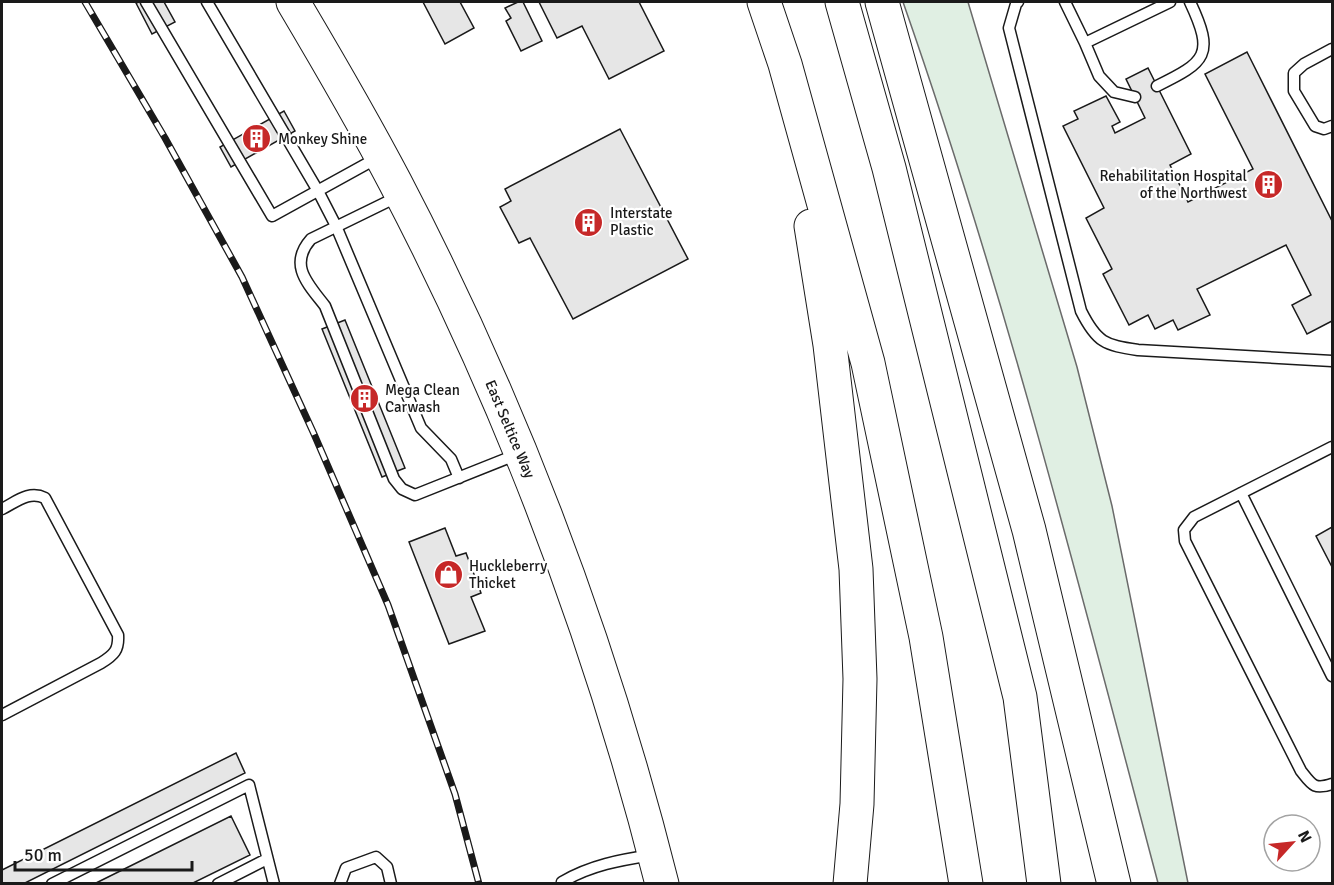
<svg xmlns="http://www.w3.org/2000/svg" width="1334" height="885" viewBox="0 0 1334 885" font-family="Signika,sans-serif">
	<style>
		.green { fill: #e0efe3; stroke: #6a6a6a; stroke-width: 1.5 }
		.building { fill: #e6e6e6; stroke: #1a1a1a; stroke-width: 1.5 }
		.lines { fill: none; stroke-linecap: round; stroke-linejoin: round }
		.lane-casing { stroke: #1a1a1a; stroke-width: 13 }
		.primary-casing { stroke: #1a1a1a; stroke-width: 35 }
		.highway-casing { stroke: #1a1a1a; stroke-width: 35 }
		.lane { stroke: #fff; stroke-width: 10 }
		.primary { stroke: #fff; stroke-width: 33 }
		.highway { stroke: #fff; stroke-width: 33 }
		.rail-casing { stroke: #1a1a1a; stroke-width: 7 }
		.rail { stroke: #fff; stroke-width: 4.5; stroke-dasharray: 14; stroke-linecap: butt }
		.labels { text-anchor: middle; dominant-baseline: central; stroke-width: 4.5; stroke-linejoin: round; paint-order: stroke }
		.poi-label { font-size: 15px; fill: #1a1a1a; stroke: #fff; text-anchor: start }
		.street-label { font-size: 15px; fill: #1a1a1a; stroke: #fff }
	</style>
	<rect width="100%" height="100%" fill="#fff"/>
	<path class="green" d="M903 2H968L1077 367 1112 506 1188 883H1158C1080 588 1004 290 903 2Z"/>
	<path class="building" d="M139 2H164L175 22 152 34 136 3Z
		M423 2H460L474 28 445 44Z
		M518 2H523L542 41 521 51 506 21 511 18 505 8Z
		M539 2H639L664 51 609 79 582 26 557 38Z
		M1247 52 1332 221V321L1307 334 1292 305 1311 295 1286 245 1197 289 1210 315 1178 330 1173 320 1155 329 1148 315 1129 325 1103 274 1112 269 1086 218 1104 208 1063 126 1078 119 1074 111 1106 96 1120 122 1112 126 1115 133 1145 118 1126 79 1148 68 1191 154 1170 165 1188 202 1253 169 1205 74Z
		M284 111 295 131 231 167 220 147Z
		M620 129 688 259 573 319 530 238 519 243 500 207 511 201 505 189Z
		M345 320 405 468 382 477 322 329Z
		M1332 527V567L1316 536Z
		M445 528 456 556 466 553 481 593 471 597 485 631 449 644 409 542Z
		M236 753 245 773 23 884H2V870Z
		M231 816 250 855 191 884H94Z"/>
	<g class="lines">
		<defs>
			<path id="lane" d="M146 2 272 216 379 157
				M207 2 318 191 336 226 421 428 451 459 459 478
				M1018 2 1016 4 1009 28 1081 311C1097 343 1105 345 1138 350L1332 361
				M1065 2 1085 43 1170 2
				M1085 43 1099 76 1114 92 1135 97
				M1332 49 1304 64 1294 73V91L1315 126 1324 129 1332 126
				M1157 86C1206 62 1215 55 1190 2
				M399 196 311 239C288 265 308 284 325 306L394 479 402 489 415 495 518 454
				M1332 447 1194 517 1184 530 1185 541 1301 771C1312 785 1314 790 1332 784
				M1241 493 1332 676
				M2 509C16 502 29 490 45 498L118 635C119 650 114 655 101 663L2 715
				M52 884 249 785 274 884
				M218 884 267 859
				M340 884 346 868 376 857 387 867 391 884
				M563 884 562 882C591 865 620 860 652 855"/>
			<path id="primary" d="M293 2C328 61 363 121 395 182 511 404 601 641 662 884"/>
			<path id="highway" d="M764 2 785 64 868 363 926 637 966 884
				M842 2 889 168 1020 697 1044 884
				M882 2 1029 530 1114 884
				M811 226 830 345 856 569 860 679 857 804 850 884"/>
		</defs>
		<use href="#lane" class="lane-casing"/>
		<use href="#primary" class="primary-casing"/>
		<use href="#highway" class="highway-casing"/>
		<use href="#lane" class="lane"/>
		<use href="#primary" class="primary"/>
		<use href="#highway" class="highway"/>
		<defs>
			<path id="rail" d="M85 2 165 138 242 277 314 434 388 605 455 794 479 884"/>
		</defs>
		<use href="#rail" class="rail-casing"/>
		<use href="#rail" class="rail"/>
	</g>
	<defs>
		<symbol id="building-disc" viewBox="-11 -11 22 22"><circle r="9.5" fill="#c62828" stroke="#fff"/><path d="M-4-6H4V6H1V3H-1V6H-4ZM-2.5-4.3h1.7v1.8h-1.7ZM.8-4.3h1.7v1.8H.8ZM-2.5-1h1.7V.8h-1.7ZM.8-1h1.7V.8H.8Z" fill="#fff"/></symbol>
		<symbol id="shop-disc" viewBox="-11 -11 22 22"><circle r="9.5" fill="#c62828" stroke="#fff"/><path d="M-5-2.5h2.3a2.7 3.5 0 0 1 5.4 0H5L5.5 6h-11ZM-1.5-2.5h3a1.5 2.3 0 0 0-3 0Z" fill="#fff"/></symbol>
	</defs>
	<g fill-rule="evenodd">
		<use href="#building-disc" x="240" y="122" width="33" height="33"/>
		<use href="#building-disc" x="1252" y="168" width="33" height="33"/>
		<use href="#building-disc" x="572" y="206" width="33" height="33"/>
		<use href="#building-disc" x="348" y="382" width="33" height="33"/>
		<use href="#shop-disc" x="432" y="558" width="33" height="33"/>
	</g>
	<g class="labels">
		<g class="poi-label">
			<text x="278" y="139">Monkey Shine</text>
			<text x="1247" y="176" text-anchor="end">Rehabilitation Hospital<tspan x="1247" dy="17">of the Northwest</tspan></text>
			<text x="610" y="213">Interstate<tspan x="610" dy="17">Plastic</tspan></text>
			<text x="385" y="390">Mega Clean<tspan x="385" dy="17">Carwash</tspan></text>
			<text x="469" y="566">Huckleberry<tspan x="469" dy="17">Thicket</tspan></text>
		</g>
		<g class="street-label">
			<text transform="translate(510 429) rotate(67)">East Seltice Way</text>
		</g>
	</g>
	<rect width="1334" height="885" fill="none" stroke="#1a1a1a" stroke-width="6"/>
	<g transform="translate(1292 843) rotate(63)"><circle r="28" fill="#ffffff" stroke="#a3a3a3" stroke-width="1.5"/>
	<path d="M0-4.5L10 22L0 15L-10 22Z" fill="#c62828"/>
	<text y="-9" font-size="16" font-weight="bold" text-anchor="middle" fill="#1a1a1a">N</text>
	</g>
	<path d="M15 861v9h177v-9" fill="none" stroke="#1a1a1a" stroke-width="3"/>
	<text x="24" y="861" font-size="18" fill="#1a1a1a" stroke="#ffffff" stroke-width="4.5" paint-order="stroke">50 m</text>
</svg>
